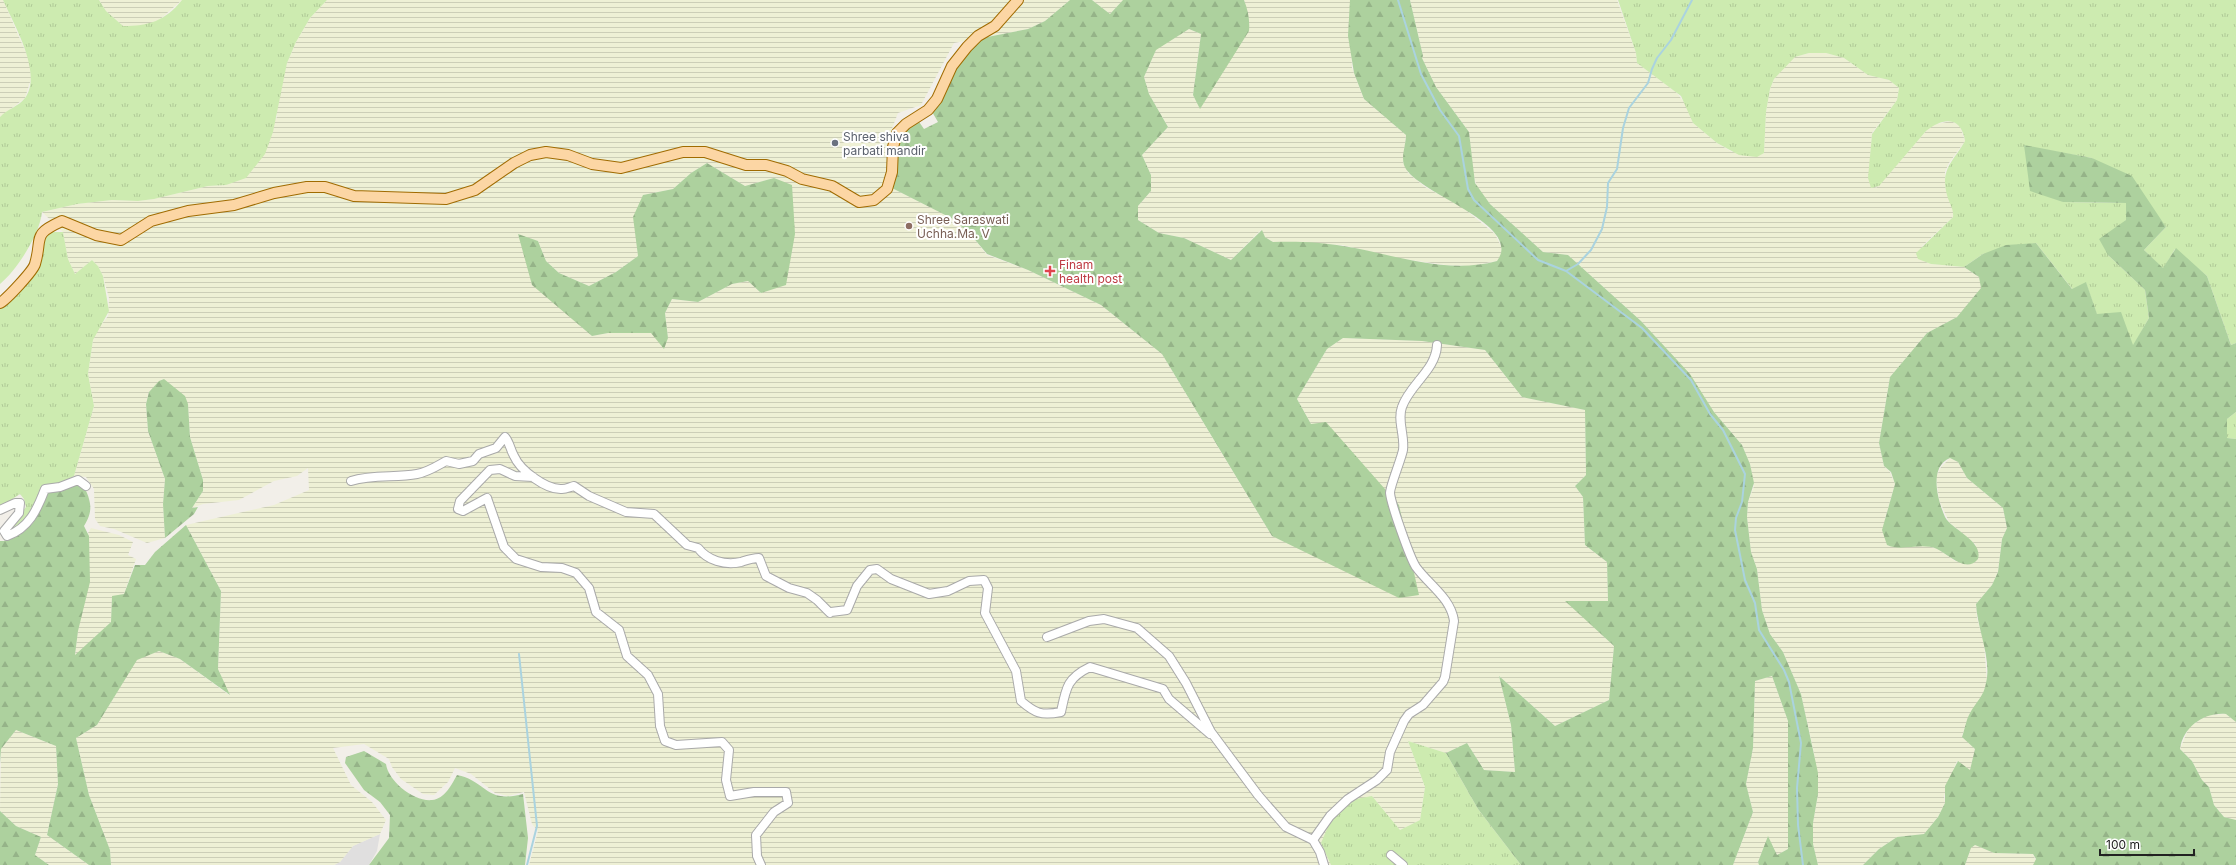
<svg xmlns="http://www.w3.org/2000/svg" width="2236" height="865" viewBox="0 0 2236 865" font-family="Inter,sans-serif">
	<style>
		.residential { fill: #e0dfdf }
		.farmland { fill: url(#farmland-rules); fill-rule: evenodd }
		.grass { fill: url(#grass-tufts) }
		.forest { fill: url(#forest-firs) }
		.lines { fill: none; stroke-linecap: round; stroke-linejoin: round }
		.stream { stroke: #aad3df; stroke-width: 2 }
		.minor-casing { stroke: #a9a9a9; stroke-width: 10 }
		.major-casing { stroke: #a06b00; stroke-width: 12 }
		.minor { stroke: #fff; stroke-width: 8 }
		.major { stroke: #fcd6a4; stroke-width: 10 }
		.worship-dot { fill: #6b7280; stroke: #fff; stroke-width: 1.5 }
		.education-dot { fill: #8d6e63; stroke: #fff; stroke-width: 1.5 }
		.health-dot { fill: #e0444e; stroke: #fff; stroke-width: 1.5 }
		.labels { text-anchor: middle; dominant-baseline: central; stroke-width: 4; stroke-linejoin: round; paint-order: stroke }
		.worship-label { font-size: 12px; fill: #5b616d; stroke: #fff; text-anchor: start }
		.education-label { font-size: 12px; fill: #785e54; stroke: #fff; text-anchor: start }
		.health-label { font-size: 12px; fill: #be3a42; stroke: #fff; text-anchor: start }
	</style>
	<defs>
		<pattern id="farmland-rules" width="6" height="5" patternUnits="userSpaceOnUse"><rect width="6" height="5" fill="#eef0d5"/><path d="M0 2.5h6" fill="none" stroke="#ccceb7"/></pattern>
		<pattern id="grass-tufts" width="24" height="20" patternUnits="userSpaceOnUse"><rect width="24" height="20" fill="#cdebb0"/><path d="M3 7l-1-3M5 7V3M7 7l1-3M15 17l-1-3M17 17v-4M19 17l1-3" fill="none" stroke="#b0c997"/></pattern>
		<pattern id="forest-firs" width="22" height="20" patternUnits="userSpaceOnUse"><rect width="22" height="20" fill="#add19e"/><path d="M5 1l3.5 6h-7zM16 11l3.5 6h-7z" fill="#95b388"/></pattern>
	</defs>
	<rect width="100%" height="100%" fill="#f2efe9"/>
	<path class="residential" d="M380 834 377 851 369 865H334L340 862 353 846Z"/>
	<path class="farmland" d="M0 0H3L30 62 31 79 25 98 0 117Z
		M99 0H182L158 21 146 26H123L106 11Z
		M327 0H1070L1045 21 1028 29 954 43 921 105 898 113 888 139 897 142 888 186 953 219 971 235 987 255 1028 270 1101 305 1162 354 1272 536 1338 566 1311 424 1297 399 1327 349 1343 338 1422 341 1485 350 1522 397 1585 410 1586 475 1575 486 1583 497 1585 545 1607 562 1608 601H1566L1614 646 1609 700 1555 726 1499 676 1511 725 1515 772 1484 770 1467 743 1446 753 1408 741 1425 787 1420 820 1400 830 1372 796 1321 843 1331 865H529L538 831 532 824 524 792 508 796 495 793 471 774 455 768 448 782 434 795 423 794 401 779 392 767 389 759 364 744 333 748 351 785 372 802 386 820 380 834 353 846 340 862 334 865H111L110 850 89 795 76 738 97 725 137 659 159 651 180 659 229 695 218 669 221 591 186 525 274 505 309 490 308 468 297 476 274 481 239 500 203 504 192 508 203 491V480L190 437 188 404 164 379 161 380 149 392 146 404 148 431 165 479 163 504 165 538 147 543 114 529 100 526 95 519 94 489 86 477 74 476 94 406 88 374 93 340 98 329 108 316 109 298 103 276 98 266 92 260 75 274 68 259 63 232 42 212 77 204 112 200 138 201 154 199 208 186 226 185 277 117 276 108 287 63 296 42 310 18ZM707 163 745 186 774 178 761 293 748 281 732 284 698 302 672 299 665 313 668 338 651 333H608L592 336 574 320 518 235 538 241 546 261 559 273 589 286 616 272 638 256 637 241 643 195 673 189 691 173Z
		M1092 0H1123L1110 14Z
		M1244 0H1350L1352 68 1364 99 1406 135 1403 162 1408 173 1425 187 1462 207 1495 234 1502 248 1501 256 1497 261 1471 266 1446 265 1397 258 1342 245 1273 242 1265 237 1261 230 1231 260 1184 238 1159 233 1138 220V206L1151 191V175L1142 155 1168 127 1149 94 1144 77 1156 49 1189 29 1201 34 1193 95 1200 108 1245 3Z
		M1410 0H1617L1636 53 1637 63 1676 92 1687 106 1693 123 1717 143 1732 152 1764 153 1766 112 1770 89 1774 79 1789 61 1795 57 1809 53H1826L1844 58 1868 75 1889 80 1899 88 1897 100 1872 133 1869 175 1876 188 1926 131 1933 125 1951 121 1960 126 1965 141 1949 163 1945 172V186L1954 212 1953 217 1922 246 1924 261 1931 264 1964 267 1979 277 1982 288 1957 317 1927 333 1890 377 1879 443 1884 466 1890 472 1895 484 1885 519 1888 546H1928L1938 549 1955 561 1971 564 1976 545 1949 522 1939 500 1936 477 1941 467 1950 458 1958 462 1967 478 2003 508 2007 528 2002 539 1998 572 1992 585 1976 604 1977 618 1984 643 1987 682 1982 698 1970 713 1962 736 1975 749 1970 770 1957 761 1944 796 1945 803 1938 817 1924 834 1897 837 1879 849 1863 865H1818L1813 844V823L1818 794 1814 753 1801 694 1783 652 1770 634 1762 610 1757 569 1751 552 1747 517 1748 502 1754 486 1750 464 1742 445 1714 412 1689 374 1641 321 1568 255 1543 252 1490 204 1477 188 1473 172 1469 132 1436 87 1422 58 1423 56Z
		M91 528 119 535 133 542 128 555 136 559 124 594 112 597 111 622 75 656 89 536 88 533Z
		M1772 676 1788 721V849L1777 855 1768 837 1758 862 1759 865H1733L1753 812 1746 784 1753 748 1755 681Z
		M2226 714 2236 722V820L2224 817 2214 805 2209 787 2202 780 2192 761 2180 749 2189 727 2208 715Z
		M16 730 56 746 58 783 47 835 89 865H49L35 855 41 837 16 826 0 811 1 749Z
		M1975 845 1994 853 2033 854 2036 861 2033 865H1965L1971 848Z"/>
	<path class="grass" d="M3 0H99L106 11 123 26C149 26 165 21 182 0H327L310 18 296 42 287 63 273 132 265 154 246 178 226 185 208 186 154 199 138 201 112 200 77 204 42 212C40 234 17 270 0 284V117C7 109 18 107 25 98 43 73 14 25 3 0Z
		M1618 0H2236V343L2231 345 2207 276 2175 249 2163 269 2144 250 2166 227 2092 158 2024 146 2063 202 2126 203V220L2108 255 2145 290 2149 318 2133 346 2097 315 2086 283 2073 290 2036 243 1983 254 1964 267 1931 264 1918 259 1916 253 1953 217C1954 209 1949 203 1947 195 1940 169 1953 162 1965 141 1961 115 1942 118 1926 131L1879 186 1871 188 1868 178 1872 134 1897 100 1899 88 1889 80 1868 75 1844 58 1826 53H1809L1795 57 1774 79 1770 89 1766 112 1764 153 1757 157 1739 155 1717 143 1693 123 1681 96 1637 63 1636 53Z
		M49 232H63L68 259 75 274 92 260 98 266 103 276 109 311 93 340 88 374 94 406 74 476 59 484 48 485 39 492 33 509 17 528H10L26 507 24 499 20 494 0 507V298L37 257Z
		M2236 412V439L2227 438V419Z
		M1408 741 1446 753 1478 809 1521 865H1331L1321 843 1333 815 1356 799 1372 796 1400 830 1420 820 1425 787Z"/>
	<path class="forest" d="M1070 0H1092L1110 14 1123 0H1244C1248 10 1250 20 1249 31L1200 109 1193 95 1201 34 1189 29 1156 50 1144 77 1149 94 1168 127 1142 155 1151 175V191L1138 206V220L1159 233 1184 238 1231 260 1262 230 1265 237 1273 242C1295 241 1322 242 1343 246 1393 254 1446 275 1497 261 1525 223 1413 193 1404 165 1401 157 1406 144 1406 135L1364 99 1354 73 1348 36 1350 0H1410L1423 56 1422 58 1436 87 1469 132 1475 183 1490 204 1543 252 1568 255 1641 321 1690 374 1714 412 1742 445 1750 464 1754 483 1748 502 1747 517 1751 552 1757 569 1762 610 1770 634 1783 652 1801 694 1818 773V794L1813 823V844L1818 865H1759L1758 862 1768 836 1777 855 1788 849V721L1772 676 1755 681 1753 748 1746 784 1753 812 1733 865H1521L1478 809 1446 753 1467 743 1484 770 1515 772 1511 725 1499 676 1555 726 1609 700 1614 646 1565 601H1608L1607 562 1585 545 1583 497 1575 486 1586 475 1585 410 1522 397 1485 350 1422 341 1343 338 1327 349 1297 399 1311 424 1326 422 1399 505 1419 595 1399 598 1272 536 1162 354 1101 305 1028 270 987 254 971 235 953 219 888 186 897 142 915 116 924 129 938 122 931 110 972 40 1028 29 1045 21Z
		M2024 145 2092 158 2132 176 2166 227 2144 250 2163 268 2176 248 2207 276 2231 345 2236 343V412L2227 419V438L2236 439V722L2226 714C2204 712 2183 727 2180 749L2192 761 2202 780 2209 787 2214 805 2224 817 2236 820V865H2033L2036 859 2033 854 1994 853 1975 845 1971 848 1965 865H1863L1879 849 1897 837 1924 834 1938 817 1945 803V786L1958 761 1970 770 1975 749 1962 737C1965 729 1966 720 1970 713 1976 702 1984 696 1986 683 1992 659 1977 628 1976 604L1992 585 1998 572 2002 539 2007 528 2003 508 1967 478 1958 462 1950 458C1928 467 1938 501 1945 517 1953 531 1983 540 1978 559 1966 574 1948 554 1937 549 1921 542 1901 552 1887 545L1882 530 1895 484 1891 472 1884 466 1879 443 1890 377 1927 333 1957 317 1981 288 1979 277 1964 267 1983 254 2006 245 2036 243 2072 289 2086 282 2097 314 2121 312 2133 345 2149 318 2145 290 2108 255 2099 239 2126 220V203L2063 202 2030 191Z
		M707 163 745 186 774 178 792 185 795 234 786 285 761 293 748 281 732 284 698 302 672 299 665 313 668 338 664 349 651 333H608L592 336 532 285 518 234 538 241 546 261 559 273 589 286 616 272 638 256 633 217 643 195 673 189 691 173Z
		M164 379 185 396 188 404 190 437 203 480V491L192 508 198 507 194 514 165 538 163 504 165 479 148 431 146 404 149 392 159 381Z
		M73 483 83 484C91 501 94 510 84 526L89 536 90 582 78 631 75 655 111 622 112 596 124 594 135 565H145L155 552 186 525 221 591 218 669 230 695 180 659 159 651 137 660 97 725 76 738 89 795 110 850 111 865H89L47 835 58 784 56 746 16 730 1 749 0 764V541C13 542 28 530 35 520 40 512 42 501 46 493Z
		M364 751 386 764C388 781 414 802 432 800 445 799 452 784 457 775 487 781 485 804 523 794L528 838 525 865H369L389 838 390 815 380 802 364 790 345 763 346 757Z
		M0 811 16 826 41 837 35 855 49 865H0Z"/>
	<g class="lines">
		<path class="stream" d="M1398 0 1421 74 1440 110 1459 136 1468 189 1474 200 1538 260 1566 271 1642 328 1691 380 1710 414 1723 430 1745 474 1742 502 1736 518 1735 530 1745 580 1755 603 1759 630 1784 670 1789 682 1799 733 1801 743 1797 788 1798 825 1803 865
			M1566 271 1578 264 1591 250 1602 229 1607 207 1608 183 1617 169 1623 128 1629 108 1648 83 1652 69 1657 58 1671 40 1692 0
			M519 654 537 826 527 865"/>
		<defs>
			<path id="minor" d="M533 477 515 476 500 469 490 470 460 501 458 509 463 511 487 498 504 547 516 559 541 567 562 568 576 573 589 588 596 612 619 630 627 656 648 675 658 694 660 726 665 741 676 745 722 742 729 750 726 780 730 796 754 792H786L788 803 774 812 756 835 757 856 761 865
				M351 481C373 474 396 478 417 474 428 472 437 466 446 461L459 464 473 461 479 454 496 448 505 437C510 443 510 449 514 456 520 470 546 490 562 489 566 489 570 487 574 486L589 496 626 512 654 514 687 545 698 548C707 560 725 566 741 562 747 560 752 558 759 558L766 576 789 588 807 593 817 600 830 613 831 612 847 610 857 586 870 570 877 569 891 579 929 594 948 591 969 581 984 580 988 588 985 613 1016 671 1021 701C1035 713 1041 716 1061 712 1066 688 1067 678 1090 667L1163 689 1169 699 1210 734 1211 732
				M0 510 15 503H20L19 513 4 531 7 536C29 528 37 510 45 489L60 487 78 480 86 486
				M1047 637 1089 621 1104 619 1137 628 1169 656 1186 683 1211 732 1258 795 1286 827 1313 840 1320 852 1324 865
				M1313 840 1330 816 1348 799 1377 780 1387 770 1390 752 1404 721 1409 714 1423 705 1443 682 1445 677 1454 621C1451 598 1429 585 1416 567 1410 558 1391 504 1390 493 1390 486 1401 460 1403 450 1405 436 1397 420 1402 407 1410 384 1436 370 1437 345
				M1391 855 1403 865"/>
			<path id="major" d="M0 303C7 299 33 271 35 264 43 237 31 235 62 221L96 235 121 240 151 221 188 211 234 205 274 193 307 187H325L354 196 446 199 475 190 514 163 530 155 546 152 568 155 592 164 621 168 683 152H705L746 165H766L787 171 802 179 832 186 859 202 874 200 887 189 892 172 893 147 897 133 906 124 928 110 937 99 952 66 967 47 978 36 995 26 1018 0"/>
		</defs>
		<use href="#minor" class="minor-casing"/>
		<use href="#major" class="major-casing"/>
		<use href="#minor" class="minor"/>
		<use href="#major" class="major"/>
	</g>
	<circle class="worship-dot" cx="835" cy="143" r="4"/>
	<circle class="education-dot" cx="909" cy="226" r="4"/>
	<path class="health-dot" d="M1048 265h4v4h4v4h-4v4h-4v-4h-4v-4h4z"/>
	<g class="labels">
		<g class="worship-label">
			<text x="843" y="136">Shree shiva<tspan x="843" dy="14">parbati mandir</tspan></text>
		</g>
		<g class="education-label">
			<text x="917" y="219">Shree Saraswati<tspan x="917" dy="14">Uchha.Ma. V</tspan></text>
		</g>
		<g class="health-label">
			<text x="1059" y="264">Finam<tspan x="1059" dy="14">health post</tspan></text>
		</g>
	</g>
	<path d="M2100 849v6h94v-6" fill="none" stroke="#222222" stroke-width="2"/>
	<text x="2106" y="849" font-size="12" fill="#222222" stroke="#ffffff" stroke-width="3" paint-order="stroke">100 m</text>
</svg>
